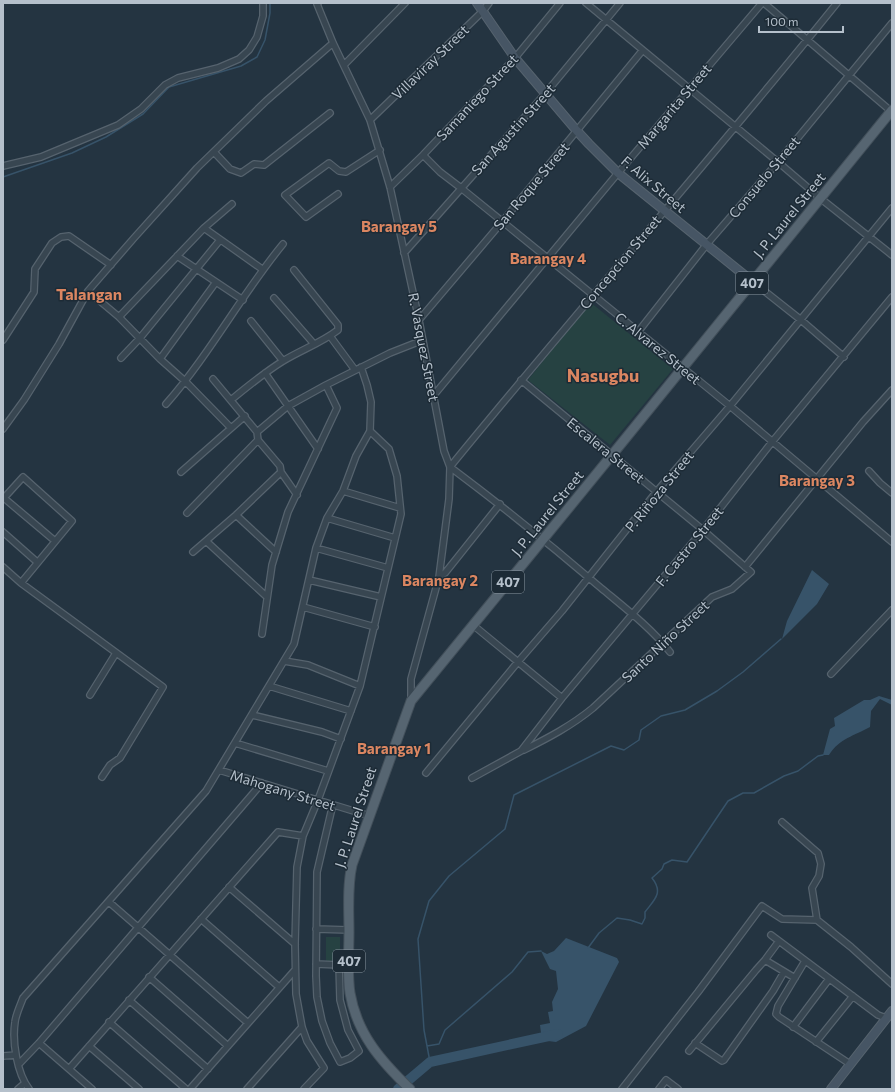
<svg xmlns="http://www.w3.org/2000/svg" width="895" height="1092" viewBox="0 0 895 1092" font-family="Commissioner,sans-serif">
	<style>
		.green { fill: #264242 }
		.water { fill: #375369 }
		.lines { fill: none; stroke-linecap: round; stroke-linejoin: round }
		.stream { stroke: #375369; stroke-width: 1.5 }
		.river { stroke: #375369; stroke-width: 10 }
		.street-casing { stroke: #56636e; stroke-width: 8 }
		.secondary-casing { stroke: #56636e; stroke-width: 10 }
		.primary-casing { stroke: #424f5a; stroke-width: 11 }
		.street { stroke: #384651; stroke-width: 5.5 }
		.secondary { stroke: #465564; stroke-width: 8 }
		.primary { stroke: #566571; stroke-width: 9 }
		.labels { text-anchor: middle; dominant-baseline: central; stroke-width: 3; stroke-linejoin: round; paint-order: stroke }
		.shield { fill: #1d2b36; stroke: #87939e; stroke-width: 1 }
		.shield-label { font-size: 13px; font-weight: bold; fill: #b5c0cb }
		.street-label { font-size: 14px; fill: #b5c0cb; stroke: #1d2b36 }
		.neighbourhood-label { font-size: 15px; font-weight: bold; fill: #db8661; stroke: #1d2b36 }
		.quarter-label { font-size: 16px; font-weight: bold; fill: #db8661; stroke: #1d2b36 }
		.district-label { font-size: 18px; font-weight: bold; fill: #db8661; stroke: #1d2b36 }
	</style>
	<rect width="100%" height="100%" fill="#243441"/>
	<path class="green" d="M590 302 673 369 610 445 528 380Z
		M326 937H340V961H326Z"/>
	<path class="water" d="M812 570 829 584 817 604 782 639 787 621Z
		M879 696 892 700V705L880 699 871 711 870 727C854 736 840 738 829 755H823L830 729 835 726 834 718 864 700H870Z
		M566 938 617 958 619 962 586 1026 556 1042 548 1041 541 1033 540 1025 550 1023 548 1012 553 1011 552 1002 558 989 556 971 550 969 541 951 547 954 554 951Z"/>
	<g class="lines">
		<path class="stream" d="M3 177 72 153 106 137 143 114 169 87 241 66 257 57 265 40 270 13V3
			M588 948 599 933 617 918 630 920 642 924 645 918V912C654 900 664 893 652 878L662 869 664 864 672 860 687 862 728 801 743 793H754L784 776 798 771 818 756 823 755
			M427 1046 439 1044 445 1030 512 972 528 952 541 951
			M430 1062 424 1030 418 939 429 901 449 876 505 829 514 795 611 746 624 750 639 740 641 730 661 716 685 710 717 691 743 672 781 639"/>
		<path class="river" d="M398 1089 430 1062 558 1034"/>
		<defs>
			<path id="street" d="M318 3 317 4 333 43 370 120 390 187 419 320 444 451 450 467 449 499 439 577 411 679V701
				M586 3 778 162 820 198 892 255
				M764 3 892 112
				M344 65 405 3
				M370 120 483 11 489 3
				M214 152 230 169 241 173 254 164 264 165 330 113
				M423 155 440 172 461 188 730 406 892 542
				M3 166 41 157 118 125 141 109 165 85 178 78 218 68 239 59 249 50 257 37 263 16V3
				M390 187 423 155 515 58 560 3
				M338 194 306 217 285 195 329 163 339 171 346 172 380 150
				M204 228 232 204
				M404 253 545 94 620 3
				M177 256 243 300
				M753 282 801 320 844 357
				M88 291 119 317 160 359 186 382 231 428
				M274 298 314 344
				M119 317 204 228 262 269
				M419 320 502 222 642 51
				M251 321 283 361
				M638 332 707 244 778 162 892 23
				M330 336 355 370
				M3 340 34 292 35 269 52 243 61 237 69 236 111 265
				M121 358 140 338 220 240
				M160 359 216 282
				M265 373 318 449
				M213 379 257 432
				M521 380 703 530 751 572 732 589 712 597 593 708C571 726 548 738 524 750
				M434 395 618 173 762 3
				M231 400C248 386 265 372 283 361 301 350 321 343 338 330V325L294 270
				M166 404C210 354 241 295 283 244
				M3 429 24 400 59 344 88 291 134 238 197 168 266 101 333 43
				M258 440 280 466 281 472
				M869 471 880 483 892 493
				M181 472 245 416
				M343 491 400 508
				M4 498 55 541
				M3 499 23 477 72 521 21 583 3 567
				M187 513 258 440 257 432 288 406 326 385 390 353 423 340
				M236 515 276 552
				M327 518 395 538
				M3 532 37 562
				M206 541 267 597
				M316 548 388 568
				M193 552 236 515 281 472 297 495
				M745 567 863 422 892 390
				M439 577 445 573 500 504
				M309 580 381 597
				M21 583 163 687 120 758 110 765 102 777
				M303 607 375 627
				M473 625 562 698
				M262 634 272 565 288 512 337 408 326 385
				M670 652C651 628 625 608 601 588 552 546 502 506 450 467 577 311 711 160 837 3
				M284 661 308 665 360 686
				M831 674 892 610
				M269 686 351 711
				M90 695 116 653
				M252 715 322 732 341 739
				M235 743 328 771
				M219 770 370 816
				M426 773 517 663 562 611 657 491 730 406 892 208
				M472 778 521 751 562 698 703 530 772 442 892 297
				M782 822 818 853 821 864 819 876 812 888 817 920 851 947 892 984
				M229 887 295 944
				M109 902 248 1023
				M201 919 279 987
				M316 929 349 930
				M771 935 870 1009 878 1015 886 1018
				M765 960 795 978
				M805 961 778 1006 776 1014 779 1017 850 1064
				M316 964 339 965 340 1000 348 1030 359 1051 350 1058 340 1062 330 1043 322 1021 317 997 316 976 317 872 332 808
				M149 977 228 1046
				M129 1000 208 1069
				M109 1022 186 1089
				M793 1027 829 979
				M816 1042 853 996
				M39 1043 92 1089
				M695 1043 722 1061 724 1060 773 991 784 972
				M89 1046 139 1089
				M689 1051 756 970 765 960 779 941
				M3 1056 16 1055
				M19 1064 39 1043 262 783
				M69 1069 278 832 303 836
				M18 1089 25 1083
				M29 1089C17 1073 12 1042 15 1022 16 1014 20 1006 23 998L206 791 294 644 316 548 327 518 343 491 356 456 370 431 371 402 367 385 361 367
				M190 1089 295 970
				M247 1089 302 1027
				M304 1089 324 1068 307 1041 302 1027 296 994 295 944 297 867 303 836 318 800 360 686 401 514 397 476 389 449 370 431
				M622 1089 698 992 762 906 782 919 817 920
				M659 1089 666 1080 678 1089"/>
			<path id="secondary" d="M477 3 515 58 577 131 589 144 618 173 753 282
				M831 1089 892 1011"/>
			<path id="primary" d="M410 1089C381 1061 357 1034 350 993 347 973 349 952 349 932 349 910 347 887 352 865L411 701 625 439 892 110"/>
		</defs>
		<use href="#street" class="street-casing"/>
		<use href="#secondary" class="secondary-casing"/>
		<use href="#primary" class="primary-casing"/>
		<use href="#street" class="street"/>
		<use href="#secondary" class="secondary"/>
		<use href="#primary" class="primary"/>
	</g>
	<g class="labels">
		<g class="shield">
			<rect x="736" y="272" width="32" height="22" rx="3"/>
			<rect x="492" y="571" width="32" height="22" rx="3"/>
			<rect x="333" y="950" width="32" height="22" rx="3"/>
		</g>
		<g class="shield-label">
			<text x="752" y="283">407</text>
			<text x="508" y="582">407</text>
			<text x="349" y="961">407</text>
		</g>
		<g class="street-label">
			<text transform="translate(430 62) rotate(-44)">Villaviray Street</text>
			<text transform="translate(477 97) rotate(-47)">Samaniego Street</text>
			<text transform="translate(674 106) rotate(-50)">Margarita Street</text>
			<text transform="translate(513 129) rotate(-48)">San Agustin Street</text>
			<text transform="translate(764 177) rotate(-50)">Consuelo Street</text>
			<text transform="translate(654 184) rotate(40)">F. Alix Street</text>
			<text transform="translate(531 186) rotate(-50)">San Roque Street</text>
			<text transform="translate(789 215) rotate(-51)">J. P. Laurel Street</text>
			<text transform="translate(620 262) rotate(-50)">Concepcion Street</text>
			<text transform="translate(424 347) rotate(79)">R. Vasquez Street</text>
			<text transform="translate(658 348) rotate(39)">C. Alvarez Street</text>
			<text transform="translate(606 450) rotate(39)">Escalera Street</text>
			<text transform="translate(659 491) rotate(-51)">P. Riñoza Street</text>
			<text transform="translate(547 513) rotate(-51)">J. P. Laurel Street</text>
			<text transform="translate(689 546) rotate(-51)">F. Castro Street</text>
			<text transform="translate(665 641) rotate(-43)">Santo Niño Street</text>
			<text transform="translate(283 790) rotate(17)">Mahogany Street</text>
			<text transform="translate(355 817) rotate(-72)">J. P. Laurel Street</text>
		</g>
		<g class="neighbourhood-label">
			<text x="399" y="226">Barangay 5</text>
			<text x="548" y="258">Barangay 4</text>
			<text x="817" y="480">Barangay 3</text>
			<text x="440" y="580">Barangay 2</text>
			<text x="394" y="748">Barangay 1</text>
		</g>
		<g class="quarter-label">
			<text x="89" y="293">Talangan</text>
		</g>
		<g class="district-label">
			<text x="603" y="375">Nasugbu</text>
		</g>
	</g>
	<rect width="895" height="1092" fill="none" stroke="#b5c0cb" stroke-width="8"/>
	<path d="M759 26v6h84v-6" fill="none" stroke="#b5c0cb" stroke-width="2"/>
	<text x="765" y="26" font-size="12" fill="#b5c0cb" stroke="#1d2b36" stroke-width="3" paint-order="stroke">100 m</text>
</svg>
